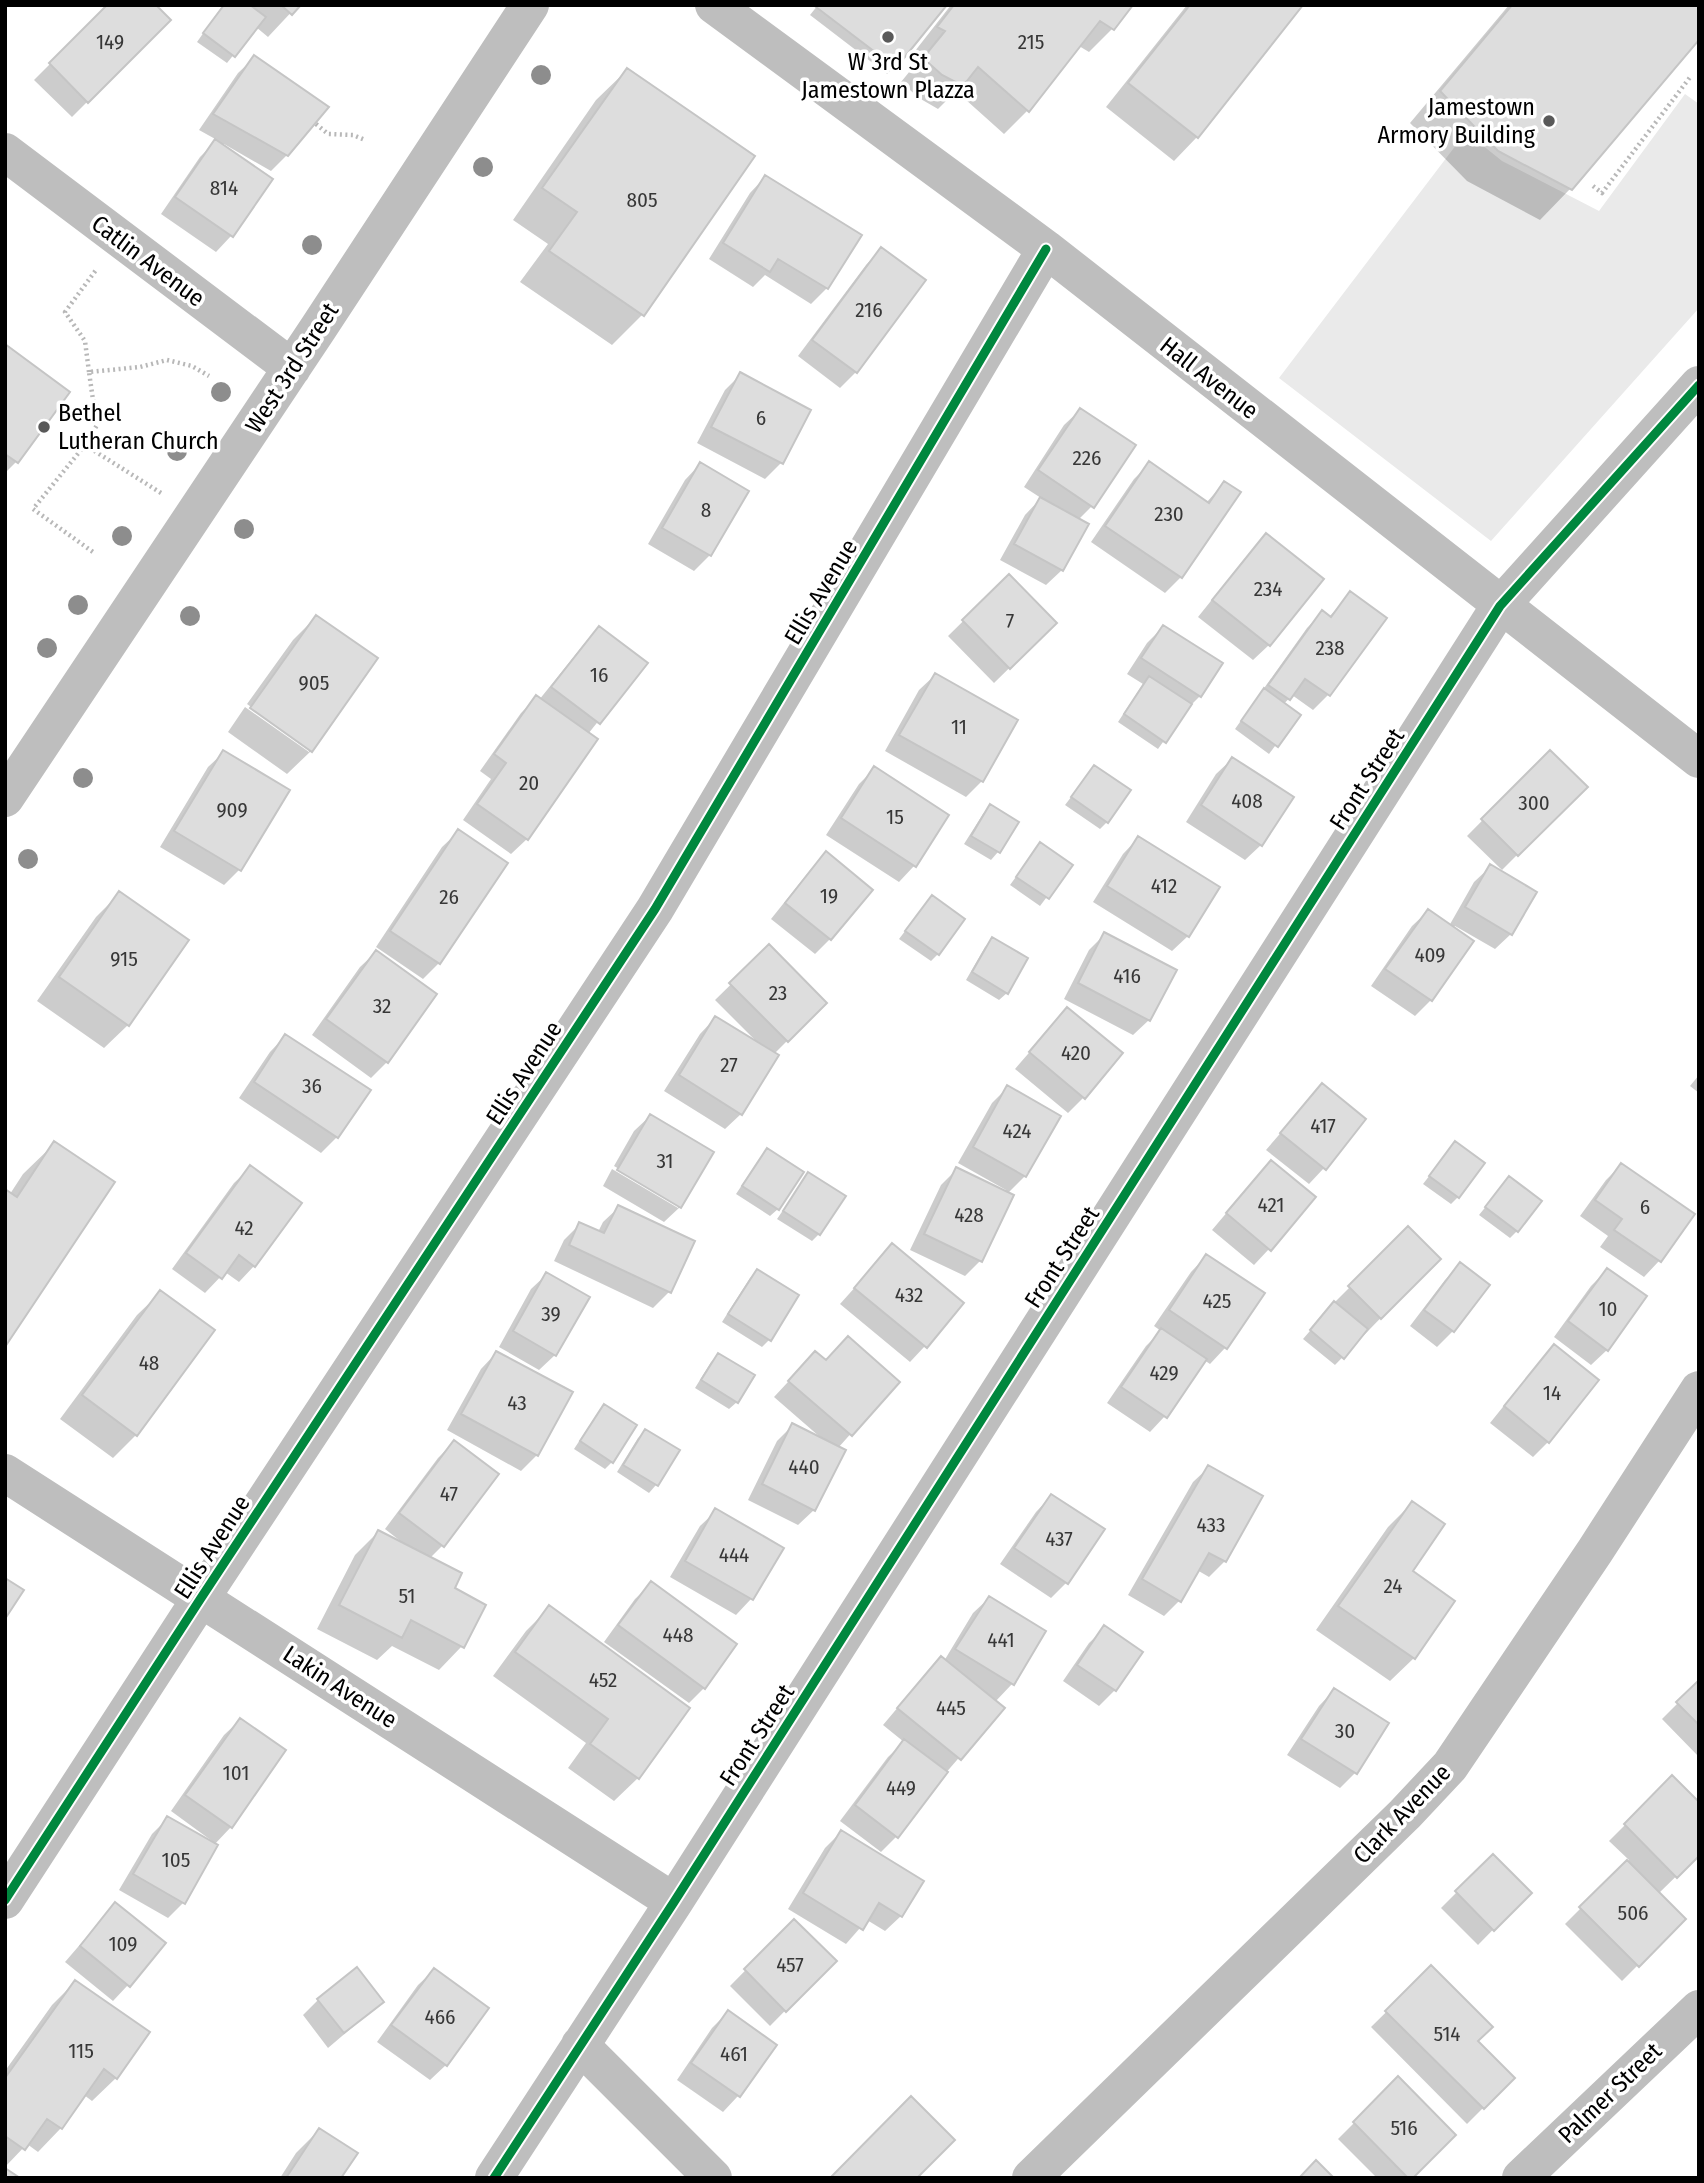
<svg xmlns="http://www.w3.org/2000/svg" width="1704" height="2183" viewBox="0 0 1704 2183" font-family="'Fira Sans Condensed',sans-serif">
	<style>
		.green { fill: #eaeaea }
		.shadow { fill: #0003 }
		.building { fill: #ddd; stroke: #c5c5c5; stroke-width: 2 }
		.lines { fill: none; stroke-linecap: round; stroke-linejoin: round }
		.path { stroke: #b8b8b8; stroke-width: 4.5; stroke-dasharray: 2 3.5; stroke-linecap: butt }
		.minor { stroke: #bebebe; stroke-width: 38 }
		.cycleway-casing { stroke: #fff; stroke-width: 13 }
		.cycleway { stroke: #00873e; stroke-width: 9 }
		.tree { fill: #8d8d8d }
		.poi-dot { fill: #595959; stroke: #fff; stroke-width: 2.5 }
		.labels { text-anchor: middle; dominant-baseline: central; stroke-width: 7; stroke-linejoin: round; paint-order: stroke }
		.number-label { font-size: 21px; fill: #373737 }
		.poi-label { font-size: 24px; fill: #000; stroke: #fff }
		.street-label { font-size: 24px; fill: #000; stroke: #fff }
	</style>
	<rect width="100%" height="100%" fill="#fff"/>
	<path class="green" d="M1685 94 1699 104V308L1491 541 1279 378 1466 132 1502 161 1599 211Z"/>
	<path class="shadow" d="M109 5 169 20 72 117 34 80Z
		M223 5H298L268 37 256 27 227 63 197 42Z
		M818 5 895 67 887 74 810 15Z
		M951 5H1131L1113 28 1089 52 1079 46 1027 111 1004 134 956 91 938 109 919 98 901 82 923 55 915 51Z
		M1187 5H1301L1197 137 1174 161 1106 107Z
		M1509 5H1699V37L1570 189 1540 220 1467 181 1410 123Z
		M254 58 287 155 271 171 224 144 223 147 271 180 231 236 216 252 161 214 200 157 217 140 199 130 238 73Z
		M627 70 752 157 642 315 612 345 520 282 548 244 513 220 596 100Z
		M765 177 827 288 811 304 765 275 753 287 709 259 750 193Z
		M881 249 923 280 856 372 840 388 798 356 866 265Z
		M5 346 67 393 16 462 5 473Z
		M740 375 809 411 781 463 765 479 697 443 725 390Z
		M1080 410 1092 506 1078 520 1062 570 1046 585 1000 560 1025 515 1041 498 1024 487 1064 425Z
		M700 464 747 492 710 555 694 571 648 544 685 480Z
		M1149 464 1206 503 1224 483 1238 493 1181 577 1165 593 1091 542 1134 479Z
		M1266 536 1269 645 1253 660 1198 617 1251 551Z
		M1009 576 1055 623 994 683 948 636Z
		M1350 594 1328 695 1313 710 1292 695 1283 705 1298 715 1269 754 1235 729 1307 628 1323 612 1329 617Z
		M316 617 311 751 287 774 228 732 245 707 309 752V748L247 704 293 640Z
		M1163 627 1200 696 1186 710 1158 749 1118 722 1143 684 1127 674 1147 643Z
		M600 628 645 663 588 734 527 839 511 854 463 820 491 779 480 771 521 713 536 698 539 700 584 644Z
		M935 675 1016 721 982 781 966 797 885 751 919 690Z
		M224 752 239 870 224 885 160 847 208 767Z
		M1550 752 1585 787 1502 870 1467 836Z
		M1232 759 1261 845 1245 860 1186 822 1216 774Z
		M1094 767 1107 822 1100 829 1065 805Z
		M874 769 947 816 914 866 899 882 826 835 859 784Z
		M990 806 1017 822 998 852 991 860 964 844 983 814Z
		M458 832 439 963 423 979 376 947 442 847Z
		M1138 838 1188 936 1172 951 1093 902 1123 854Z
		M1040 844 1071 865 1040 906 1010 885Z
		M826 854 830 939 815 954 771 919 811 869Z
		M1490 867 1511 934 1495 949 1455 926 1453 928 1472 941 1431 1000 1415 1016 1371 986 1412 926 1428 911 1449 926 1474 882Z
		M119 894 128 1025 104 1048 37 1001 96 917Z
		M925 905 938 954 931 961 899 939Z
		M1105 934 1149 1020 1133 1035 1064 999 1089 950Z
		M992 940 1007 993 999 1000 966 980 985 947Z
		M769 947 825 1003 774 1054 741 1114 725 1129 664 1091 700 1034 715 1018 757 1042 715 1000Z
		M376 952 435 995 387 1062 371 1078 312 1035 360 967Z
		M1067 1009 1083 1098 1068 1113 1015 1069Z
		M285 1036 337 1137 321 1153 239 1098 270 1052Z
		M1699 1075V1093L1690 1086Z
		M1322 1085 1324 1168 1309 1184 1266 1150Z
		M1008 1087 1025 1176 1007 1194 980 1261 965 1276 910 1250 941 1185 957 1169 1005 1193 1006 1190 958 1163 992 1103Z
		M650 1116 680 1207 664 1222 603 1186 612 1169 678 1208V1204L614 1166 634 1131Z
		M1455 1143 1458 1197 1451 1204 1423 1184Z
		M54 1144 5 1344 10 1194 23 1174Z
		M767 1151 778 1209 770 1216 736 1194 760 1158Z
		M1621 1165 1692 1214 1659 1261 1644 1277 1600 1247 1608 1236 1580 1216 1606 1180Z
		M250 1168 254 1266 239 1282 225 1272 205 1293 172 1269 234 1183Z
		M808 1174 819 1234 812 1241 777 1219Z
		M1256 1178 1269 1249 1254 1265 1212 1230Z
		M1509 1178 1517 1231 1510 1238 1479 1215Z
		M619 1207 669 1292 653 1308 554 1261 564 1240 580 1224 598 1232 603 1222Z
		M1408 1229 1438 1259 1335 1365 1303 1339 1334 1303Z
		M893 1245 925 1346 910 1362 840 1304Z
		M1206 1256 1262 1293 1225 1348 1210 1364 1204 1360 1165 1416 1150 1432 1107 1403 1146 1346 1161 1331 1154 1326 1191 1272Z
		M1460 1265 1453 1331 1437 1347 1410 1326 1445 1280Z
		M1607 1270V1350L1591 1365 1554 1337 1591 1286Z
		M757 1271 769 1340 762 1347 722 1322 750 1278Z
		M547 1274 555 1355 539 1370 499 1347 531 1289Z
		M161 1292 136 1435 113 1458 60 1419 137 1315Z
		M1554 1346 1548 1442 1533 1457 1490 1423 1539 1362Z
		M496 1353 537 1455 521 1471 447 1430 481 1369Z
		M718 1355 737 1402 729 1409 695 1388 711 1362Z
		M825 1362 897 1382 838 1448 814 1510 798 1525 748 1500 777 1441 793 1425 820 1437 774 1397 800 1369Z
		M604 1406 612 1462 605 1469 574 1449 597 1414Z
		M646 1431 678 1451 656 1485 649 1493 617 1472 638 1438Z
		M454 1442 442 1546 430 1558 452 1589 462 1646 439 1670 392 1646 377 1660 317 1629 355 1555 378 1532 398 1542 399 1540 385 1529 438 1458Z
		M1209 1467 1261 1497 1225 1561 1209 1577 1197 1570 1179 1601 1164 1616 1128 1595 1193 1482Z
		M1051 1496 1066 1583 1051 1598 1000 1564 1036 1512Z
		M1412 1503 1410 1572 1414 1658 1390 1681 1316 1630 1388 1527Z
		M716 1511 781 1549 751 1599 736 1615 670 1577 700 1526Z
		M651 1584 704 1688 689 1703 604 1642 635 1599Z
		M989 1598 1044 1631 1012 1684 995 1702 1002 1708 944 1775 897 1836 881 1852 840 1821 888 1757 904 1742 883 1725 926 1674 941 1658 944 1661 973 1613Z
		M549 1608 688 1708 638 1778 614 1801 568 1768 586 1743 493 1676 526 1631Z
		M1105 1628 1141 1652 1115 1690 1099 1706 1063 1681 1089 1643Z
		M1699 1682V1757L1662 1719Z
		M1334 1690 1355 1773 1340 1788 1287 1755 1319 1706Z
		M240 1720 284 1751 231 1827 214 1845 183 1903 168 1918 119 1890 152 1834 168 1818 211 1843 212 1841 171 1811 224 1735Z
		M1672 1778 1699 1854 1658 1894 1684 1919 1622 1981 1565 1924 1629 1860 1609 1841Z
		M841 1832 901 1916 885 1931 867 1920 846 1944 788 1909 825 1848Z
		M1493 1856 1529 1893 1478 1945 1441 1908Z
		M115 1904 128 1985 113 2001 65 1962Z
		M794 1921 834 1961 770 2026 730 1986Z
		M1431 1968 1476 2041 1513 2078 1467 2124 1371 2027Z
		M434 1970 446 2065 430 2080 377 2042 418 1985Z
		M75 1982 116 2078 92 2101 84 2095 61 2128 38 2152 27 2144 5 2167V2071L52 2005Z
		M318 2000 382 2002 328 2048 303 2015Z
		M728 2012 775 2045 738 2096 723 2112 677 2080 712 2028Z
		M1398 2079 1411 2178H1377L1338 2139Z
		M319 2130 339 2178H280L296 2153Z"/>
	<path class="building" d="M107 5H156L171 20 88 103 49 63Z
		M224 5H250L266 17 235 57 203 33Z
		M281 5H301L292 15Z
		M818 5H947L896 68 816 7Z
		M954 5H1133L1114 30 1100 21 1029 112 978 67 963 86 942 75 923 58 945 31 937 27Z
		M1190 5H1303L1198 138 1128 83Z
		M1512 5H1699V40L1572 190 1498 151 1440 91Z
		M254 55 329 107 288 156 213 114Z
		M627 68 755 156 644 316 549 251 577 212 542 188Z
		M215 139 273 179 233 237 175 197Z
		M765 175 862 235 828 289 778 259 770 272 723 243Z
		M881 247 926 280 857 373 812 340Z
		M5 344 70 392 18 463 5 454Z
		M740 372 811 410 783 464 711 427Z
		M1080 408 1136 445 1094 508 1038 470Z
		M1149 461 1209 503 1224 481 1241 492 1182 578 1105 526Z
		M700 462 749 491 711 556 662 528Z
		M1040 497 1089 524 1063 571 1014 544Z
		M1266 533 1324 579 1270 646 1212 600Z
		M1009 574 1057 623 1010 669 962 620Z
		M1350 591 1387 618 1330 696 1305 679 1290 700 1268 685 1322 610 1331 617Z
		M316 615 378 658 312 752 250 708Z
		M1163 625 1223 663 1201 697 1141 658Z
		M599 626 648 663 600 724 551 687Z
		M935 673 1018 720 983 782 899 735Z
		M1149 676 1192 704 1166 743 1124 714Z
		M1264 688 1301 715 1278 747 1241 721Z
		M536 695 598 739 528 840 477 804 506 763 494 754Z
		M223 750 290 790 241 871 174 831Z
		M1550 750 1588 787 1518 856 1481 819Z
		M1232 757 1294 797 1262 846 1201 805Z
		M1094 765 1131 790 1108 823 1071 797Z
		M874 766 949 815 916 867 841 818Z
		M990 804 1019 822 1000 853 971 836Z
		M458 829 508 863 440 964 390 931Z
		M1138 836 1220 887 1189 937 1107 886Z
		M1040 842 1073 865 1049 899 1016 877Z
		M826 851 873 890 831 940 785 903Z
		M1490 864 1537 892 1512 935 1465 907Z
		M119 891 189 940 129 1026 59 977Z
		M932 895 965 919 939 955 905 931Z
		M1428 909 1474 941 1432 1001 1385 969Z
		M1104 932 1177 970 1150 1021 1078 983Z
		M992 937 1028 958 1008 994 972 972Z
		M769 944 827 1003 788 1042 729 983Z
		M376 950 437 994 388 1063 326 1019Z
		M1067 1007 1123 1053 1085 1099 1029 1052Z
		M715 1016 779 1055 742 1115 679 1075Z
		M285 1034 371 1090 338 1138 254 1082Z
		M1322 1083 1366 1119 1326 1170 1280 1133Z
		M1007 1085 1061 1116 1026 1177 973 1147Z
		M650 1114 714 1152 681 1208 617 1170Z
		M54 1141 115 1182 5 1347V1189L17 1197Z
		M1455 1141 1485 1163 1459 1198 1429 1176Z
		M767 1148 804 1172 779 1210 742 1186Z
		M1271 1160 1316 1197 1271 1251 1226 1213Z
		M1621 1163 1695 1214 1661 1262 1614 1230 1622 1219 1595 1200Z
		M250 1165 302 1203 255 1267 239 1255 222 1279 186 1253Z
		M956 1167 1014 1195 982 1262 924 1234Z
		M808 1172 846 1196 820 1235 783 1211Z
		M1509 1176 1542 1201 1518 1232 1485 1207Z
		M618 1205 695 1241 671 1293 569 1245 579 1222 604 1233Z
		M1408 1226 1441 1259 1381 1319 1348 1286Z
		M892 1243 964 1303 927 1348 854 1288Z
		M1206 1254 1265 1293 1227 1349 1169 1310Z
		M1460 1262 1490 1285 1454 1332 1424 1310Z
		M1607 1268 1647 1296 1608 1351 1568 1321Z
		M757 1269 799 1295 771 1341 728 1314Z
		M546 1272 590 1297 556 1356 513 1331Z
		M160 1290 215 1330 137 1436 82 1395Z
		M1334 1301 1368 1329 1344 1359 1310 1330Z
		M1161 1328 1207 1359 1167 1418 1121 1387Z
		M848 1336 900 1382 852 1436 788 1381 815 1351 826 1360Z
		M1554 1344 1599 1380 1549 1443 1504 1406Z
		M496 1351 573 1392 538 1456 461 1414Z
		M718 1353 755 1375 738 1403 701 1380Z
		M604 1404 637 1425 613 1463 580 1441Z
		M792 1423 846 1450 815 1511 762 1484Z
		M645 1429 680 1450 658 1486 623 1465Z
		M454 1440 499 1474 444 1547 399 1513Z
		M1208 1465 1263 1496 1226 1562 1209 1553 1181 1602 1142 1579Z
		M1051 1494 1105 1529 1068 1584 1014 1548Z
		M1412 1501 1445 1524 1413 1571 1455 1601 1415 1659 1338 1606Z
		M715 1508 784 1548 753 1600 685 1561Z
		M378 1530 462 1573 455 1588 486 1605 464 1648 411 1620 402 1638 339 1605Z
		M5 1578 24 1590 5 1619Z
		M651 1581 737 1644 705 1689 618 1625Z
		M989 1596 1046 1631 1014 1685 955 1649Z
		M549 1605 690 1708 639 1779 590 1744 608 1719 515 1652Z
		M1104 1625 1143 1652 1116 1691 1077 1665Z
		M941 1656 1005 1708 961 1760 897 1708Z
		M1699 1680V1725L1676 1702Z
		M1334 1688 1389 1723 1357 1774 1301 1739Z
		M240 1718 286 1750 232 1828 185 1795Z
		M904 1739 948 1772 898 1838 855 1805Z
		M1672 1775 1699 1802V1856L1677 1878 1624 1824Z
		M167 1816 218 1845 185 1904 133 1874Z
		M841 1830 924 1881 902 1917 879 1903 863 1930 803 1893Z
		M1493 1854 1532 1893 1494 1931 1455 1891Z
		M1627 1860 1686 1919 1639 1967 1579 1907Z
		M115 1902 166 1943 130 1987 80 1946Z
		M794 1919 837 1961 786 2012 744 1969Z
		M1431 1965 1493 2027 1478 2041 1515 2078 1484 2109 1385 2011Z
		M357 1967 384 2002 344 2033 317 1999Z
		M434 1968 489 2008 447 2066 391 2025Z
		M75 1980 150 2032 117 2079 104 2069 62 2129 47 2119 25 2150 5 2136V2078Z
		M728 2010 777 2045 740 2097 691 2063Z
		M1398 2076 1456 2135 1413 2178H1408L1353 2122Z
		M911 2096 955 2140 917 2178H832L831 2177Z
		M319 2128 358 2153 341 2178H286Z
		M1316 2160 1334 2178H1299Z
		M5 2168 20 2178H5Z"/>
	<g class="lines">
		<path class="path" d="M316 124 328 134 353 135 365 140
			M1593 186 1602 193 1691 76
			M89 372 85 341 65 312 96 270
			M85 445 33 509 93 552
			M161 493 85 445 97 425 99 410 93 400 89 372 140 367 167 360 192 366 209 376"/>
		<path class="minor" d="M714 5 1046 249 1699 759
			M5 152 292 368
			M5 798 319 327 530 5
			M5 1473 674 1902
			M5 1900 201 1598 655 909 1046 249
			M580 2045 713 2178
			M494 2178 674 1902 1500 606 1699 385
			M1031 2178 1405 1814 1450 1766 1595 1551 1699 1390
			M1521 2178 1699 2009"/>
		<defs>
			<path id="cycleway" d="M5 1900 201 1598 655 909 1046 249
				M494 2178 674 1902 1500 606 1699 385"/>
		</defs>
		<use href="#cycleway" class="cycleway-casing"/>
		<use href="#cycleway" class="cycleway"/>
	</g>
	<g class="tree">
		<circle cx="541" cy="75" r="10"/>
		<circle cx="483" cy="167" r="10"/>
		<circle cx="312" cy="245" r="10"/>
		<circle cx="221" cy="392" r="10"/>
		<circle cx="177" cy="451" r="10"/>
		<circle cx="244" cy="529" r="10"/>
		<circle cx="122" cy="536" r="10"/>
		<circle cx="78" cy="605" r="10"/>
		<circle cx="190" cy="616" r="10"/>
		<circle cx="47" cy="648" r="10"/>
		<circle cx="83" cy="778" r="10"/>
		<circle cx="28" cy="859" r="10"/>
	</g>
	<g class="poi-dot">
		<circle cx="888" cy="37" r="7"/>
		<circle cx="1549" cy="121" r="7"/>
		<circle cx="44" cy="427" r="7"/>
	</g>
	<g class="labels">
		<g class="number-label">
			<text x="110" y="42">149</text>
			<text x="1031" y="42">215</text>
			<text x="224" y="188">814</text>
			<text x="642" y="200">805</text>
			<text x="869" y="310">216</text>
			<text x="761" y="418">6</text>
			<text x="1087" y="458">226</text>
			<text x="706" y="510">8</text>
			<text x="1169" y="514">230</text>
			<text x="1268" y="589">234</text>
			<text x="1010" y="621">7</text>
			<text x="1330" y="648">238</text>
			<text x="599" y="675">16</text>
			<text x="314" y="683">905</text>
			<text x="959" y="727">11</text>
			<text x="529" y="783">20</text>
			<text x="1247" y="801">408</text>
			<text x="1534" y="803">300</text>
			<text x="232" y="810">909</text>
			<text x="895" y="817">15</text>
			<text x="1164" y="886">412</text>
			<text x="829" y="896">19</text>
			<text x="449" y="897">26</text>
			<text x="1430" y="955">409</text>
			<text x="124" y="959">915</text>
			<text x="1127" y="976">416</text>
			<text x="778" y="993">23</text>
			<text x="382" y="1006">32</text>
			<text x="1076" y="1053">420</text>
			<text x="729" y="1065">27</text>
			<text x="312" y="1086">36</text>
			<text x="1323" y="1126">417</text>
			<text x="1017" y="1131">424</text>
			<text x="665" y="1161">31</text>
			<text x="1271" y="1205">421</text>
			<text x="1645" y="1207">6</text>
			<text x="969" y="1215">428</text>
			<text x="244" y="1228">42</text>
			<text x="909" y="1295">432</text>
			<text x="1217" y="1301">425</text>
			<text x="1608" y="1309">10</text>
			<text x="551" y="1314">39</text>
			<text x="149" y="1363">48</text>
			<text x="1164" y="1373">429</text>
			<text x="1552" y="1393">14</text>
			<text x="517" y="1403">43</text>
			<text x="804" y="1467">440</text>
			<text x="449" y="1494">47</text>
			<text x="1211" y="1525">433</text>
			<text x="1059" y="1539">437</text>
			<text x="734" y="1555">444</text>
			<text x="1393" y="1586">24</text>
			<text x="407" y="1596">51</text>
			<text x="678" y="1635">448</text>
			<text x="1001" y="1640">441</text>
			<text x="603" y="1680">452</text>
			<text x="951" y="1708">445</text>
			<text x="1345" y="1731">30</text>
			<text x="236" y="1773">101</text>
			<text x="901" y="1788">449</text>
			<text x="176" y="1860">105</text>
			<text x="1633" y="1913">506</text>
			<text x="123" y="1944">109</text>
			<text x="790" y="1965">457</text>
			<text x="440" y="2017">466</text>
			<text x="1447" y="2034">514</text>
			<text x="81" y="2051">115</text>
			<text x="734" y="2054">461</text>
			<text x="1404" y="2128">516</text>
		</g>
		<g class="poi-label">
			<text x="888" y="62">W 3rd St<tspan x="888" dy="28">Jamestown Plazza</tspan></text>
			<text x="1535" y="107" text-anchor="end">Jamestown<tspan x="1535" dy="28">Armory Building</tspan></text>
			<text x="58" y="413" text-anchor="start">Bethel<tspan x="58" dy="28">Lutheran Church</tspan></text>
		</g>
		<g class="street-label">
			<text transform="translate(148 261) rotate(37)">Catlin Avenue</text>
			<text transform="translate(292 368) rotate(-57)">West 3rd Street</text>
			<text transform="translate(1209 378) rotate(38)">Hall Avenue</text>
			<text transform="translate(821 592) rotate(-59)">Ellis Avenue</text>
			<text transform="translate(1367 779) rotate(-57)">Front Street</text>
			<text transform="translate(524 1073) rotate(-57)">Ellis Avenue</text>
			<text transform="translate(1062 1257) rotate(-57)">Front Street</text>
			<text transform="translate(212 1547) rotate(-57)">Ellis Avenue</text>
			<text transform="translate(340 1687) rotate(33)">Lakin Avenue</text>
			<text transform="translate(757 1735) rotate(-57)">Front Street</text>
			<text transform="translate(1402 1814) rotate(-46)">Clark Avenue</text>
			<text transform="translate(1610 2093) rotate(-44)">Palmer Street</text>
		</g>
	</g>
	<rect width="1704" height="2183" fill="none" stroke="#000000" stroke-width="14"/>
</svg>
